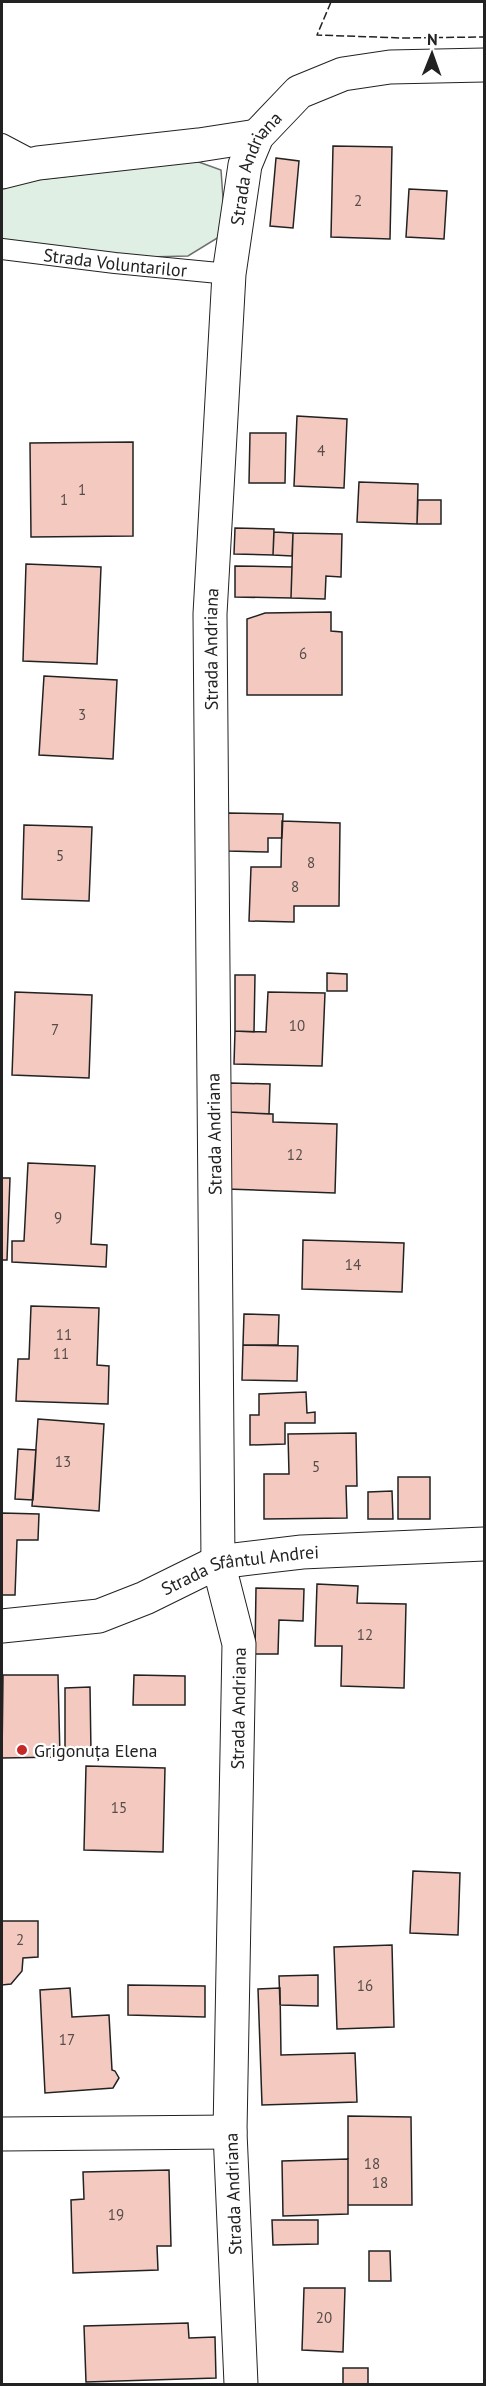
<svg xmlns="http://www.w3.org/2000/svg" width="486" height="2386" viewBox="0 0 486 2386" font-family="'PT Sans',sans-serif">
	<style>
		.green { fill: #e0efe3; stroke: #6f6f6f; stroke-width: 1.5 }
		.building { fill: #f3c9c0; stroke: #222; stroke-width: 1.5 }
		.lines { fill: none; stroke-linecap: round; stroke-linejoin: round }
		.service-casing { stroke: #222; stroke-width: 22 }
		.minor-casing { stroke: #222; stroke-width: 35 }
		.service { stroke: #fff; stroke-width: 20 }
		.minor { stroke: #fff; stroke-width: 33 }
		.fence { stroke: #222; stroke-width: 1.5; stroke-dasharray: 8 3; stroke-linecap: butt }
		.poi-dot { fill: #c62828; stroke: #fff; stroke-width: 2 }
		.labels { text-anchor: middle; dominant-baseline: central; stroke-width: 4.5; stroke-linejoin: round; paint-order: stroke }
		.number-label { font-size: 15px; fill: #564c4a }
		.street-label { font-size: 18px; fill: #222; stroke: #fff }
		.poi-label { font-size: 18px; fill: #222; stroke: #fff; text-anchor: start }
	</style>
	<rect width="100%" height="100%" fill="#fff"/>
	<path class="green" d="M196 161 221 170 224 212 219 237 188 256 147 257 2 240V184Z"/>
	<path class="building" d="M333 146 392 147 390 239 331 237Z
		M276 158 299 161 293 228 270 226Z
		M409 189 447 191 444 239 406 237Z
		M297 416 347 419 344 488 294 486Z
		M250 433H286L285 483H249Z
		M133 442V536L31 537 30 443Z
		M359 482 418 484 417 524 357 522Z
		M418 500H441V524H417Z
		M235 528 274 529 273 555 234 554Z
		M274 532 293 533 292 556 273 555Z
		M293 533 342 534 341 577 326 576 325 599 291 598Z
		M26 564 101 567 97 664 23 661Z
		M235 566 292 567 291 598 235 597Z
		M331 612V631L342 632V695H247V619L265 613Z
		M44 676 117 680 113 759 39 755Z
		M228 813 283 814 282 838H268V852L228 851Z
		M282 821 340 823 339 906H294V922L249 921 251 867H281Z
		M24 825 92 827 89 901 22 899Z
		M327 973 347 974V991H327Z
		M235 975H255L254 1032 235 1031Z
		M15 992 92 995 89 1078 12 1075Z
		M268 992 325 993 322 1066 234 1064 235 1031 266 1032Z
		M230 1083 270 1084 269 1114 229 1112Z
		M229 1112 273 1114V1122L337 1124 335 1193 227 1189Z
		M28 1163 95 1166 91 1244 107 1245 106 1267 12 1262V1241H24Z
		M2 1178H10L7 1260H2Z
		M303 1240 404 1243 402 1292 302 1289Z
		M31 1306 99 1308 97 1365 109 1366 108 1404 16 1401 18 1359H29Z
		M244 1314 279 1315 278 1345H243Z
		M243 1345 298 1346 297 1381 242 1380Z
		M306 1392 307 1413 315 1412V1423H285V1444L250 1445V1415H259V1394Z
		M38 1419 104 1424 99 1511 32 1506Z
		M356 1433 357 1486H346L347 1518 264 1519V1474H289L288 1434Z
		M18 1449 36 1450 33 1500 15 1499Z
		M398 1477H430V1519H398Z
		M392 1491 393 1519H368V1492Z
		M2 1513 39 1514 38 1540H17L15 1595H2Z
		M317 1584 358 1586 357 1603 406 1604 404 1688 341 1686 342 1646H315Z
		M256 1588 304 1589 303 1621 279 1620 278 1654H255Z
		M3 1675H58L60 1757 2 1758Z
		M134 1675 185 1676V1705H133Z
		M90 1687 91 1753H65V1688Z
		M86 1766 165 1768 163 1852 84 1850Z
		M413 1871 460 1873 458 1935 410 1933Z
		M2 1921H38V1957L23 1958 22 1971 11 1984 2 1985Z
		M392 1945 394 2027 337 2029 334 1947Z
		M318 1975V2006L280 2005 279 1976Z
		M128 1985 205 1986V2017L128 2015Z
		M70 1988 72 2017 109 2015 112 2070 115 2071 119 2078 113 2088 45 2093 40 1990Z
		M280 1988 281 2055 355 2053 357 2102 262 2105 258 1989Z
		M348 2116 411 2117 412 2205H348Z
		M348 2159V2214L283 2216 282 2161Z
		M169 2170 171 2246H157L158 2270 73 2273 71 2200 84 2199 83 2172Z
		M272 2220H318V2244L273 2245Z
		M369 2251H390L391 2281H369Z
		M304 2288H345L343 2352 302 2350Z
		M188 2323 189 2338 215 2337 216 2378 86 2382 84 2326Z
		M343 2368H368V2384H343Z"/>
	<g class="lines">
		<defs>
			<g id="service">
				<path d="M2 144 38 163"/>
				<path id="s1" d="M2 249 115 263 229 274"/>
			</g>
			<g id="minor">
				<path d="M2 172 38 163 199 145 257 136"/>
				<path id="s2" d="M2 1626 99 1616 145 1598 218 1562 302 1552 484 1544"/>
				<path d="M2 2134 230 2132"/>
				<path id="s3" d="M241 2384 230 2132 239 1644 218 1562 210 614 229 274 245 165 257 136 299 92 343 74 390 67 484 65"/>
			</g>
		</defs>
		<use href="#service" class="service-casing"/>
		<use href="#minor" class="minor-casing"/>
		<use href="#service" class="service"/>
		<use href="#minor" class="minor"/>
		<path class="fence" d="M331 2 317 35 402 38 484 37"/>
	</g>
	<circle class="poi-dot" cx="22" cy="1750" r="6"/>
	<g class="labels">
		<g class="number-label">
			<text x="358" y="200">2</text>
			<text x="321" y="450">4</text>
			<text x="82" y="489">1</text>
			<text x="64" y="499">1</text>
			<text x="303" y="653">6</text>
			<text x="82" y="714">3</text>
			<text x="60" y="855">5</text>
			<text x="311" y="862">8</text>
			<text x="295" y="886">8</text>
			<text x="297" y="1025">10</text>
			<text x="55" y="1029">7</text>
			<text x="295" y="1154">12</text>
			<text x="58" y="1217">9</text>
			<text x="353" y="1264">14</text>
			<text x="64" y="1334">11</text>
			<text x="61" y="1353">11</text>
			<text x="63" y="1461">13</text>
			<text x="316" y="1466">5</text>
			<text x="365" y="1634">12</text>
			<text x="119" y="1807">15</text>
			<text x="20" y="1939">2</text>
			<text x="365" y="1985">16</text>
			<text x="67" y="2039">17</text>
			<text x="372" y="2163">18</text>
			<text x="380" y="2182">18</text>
			<text x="116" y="2214">19</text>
			<text x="324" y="2317">20</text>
		</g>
		<g class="street-label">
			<text stroke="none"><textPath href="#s3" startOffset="2224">Strada Andriana</textPath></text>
			<text stroke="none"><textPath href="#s1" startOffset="114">Strada Voluntarilor</textPath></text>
			<text stroke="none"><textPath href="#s3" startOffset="1738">Strada Andriana</textPath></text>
			<text transform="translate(214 1134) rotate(-91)">Strada Andriana</text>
			<text stroke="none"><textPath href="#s2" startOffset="248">Strada Sfântul Andrei</textPath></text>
			<text stroke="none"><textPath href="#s3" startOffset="676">Strada Andriana</textPath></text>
			<text transform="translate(233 2194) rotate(-92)">Strada Andriana</text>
		</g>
		<g class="poi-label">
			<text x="34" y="1750">Grigonuța Elena</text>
		</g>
	</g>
	<rect width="486" height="2386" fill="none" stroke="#222222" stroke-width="6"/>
	<g transform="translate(432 54) rotate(1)" stroke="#ffffff" stroke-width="4.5" paint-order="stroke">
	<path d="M0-4.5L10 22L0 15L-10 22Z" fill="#222222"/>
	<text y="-9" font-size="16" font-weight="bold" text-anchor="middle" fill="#222222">N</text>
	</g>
</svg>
